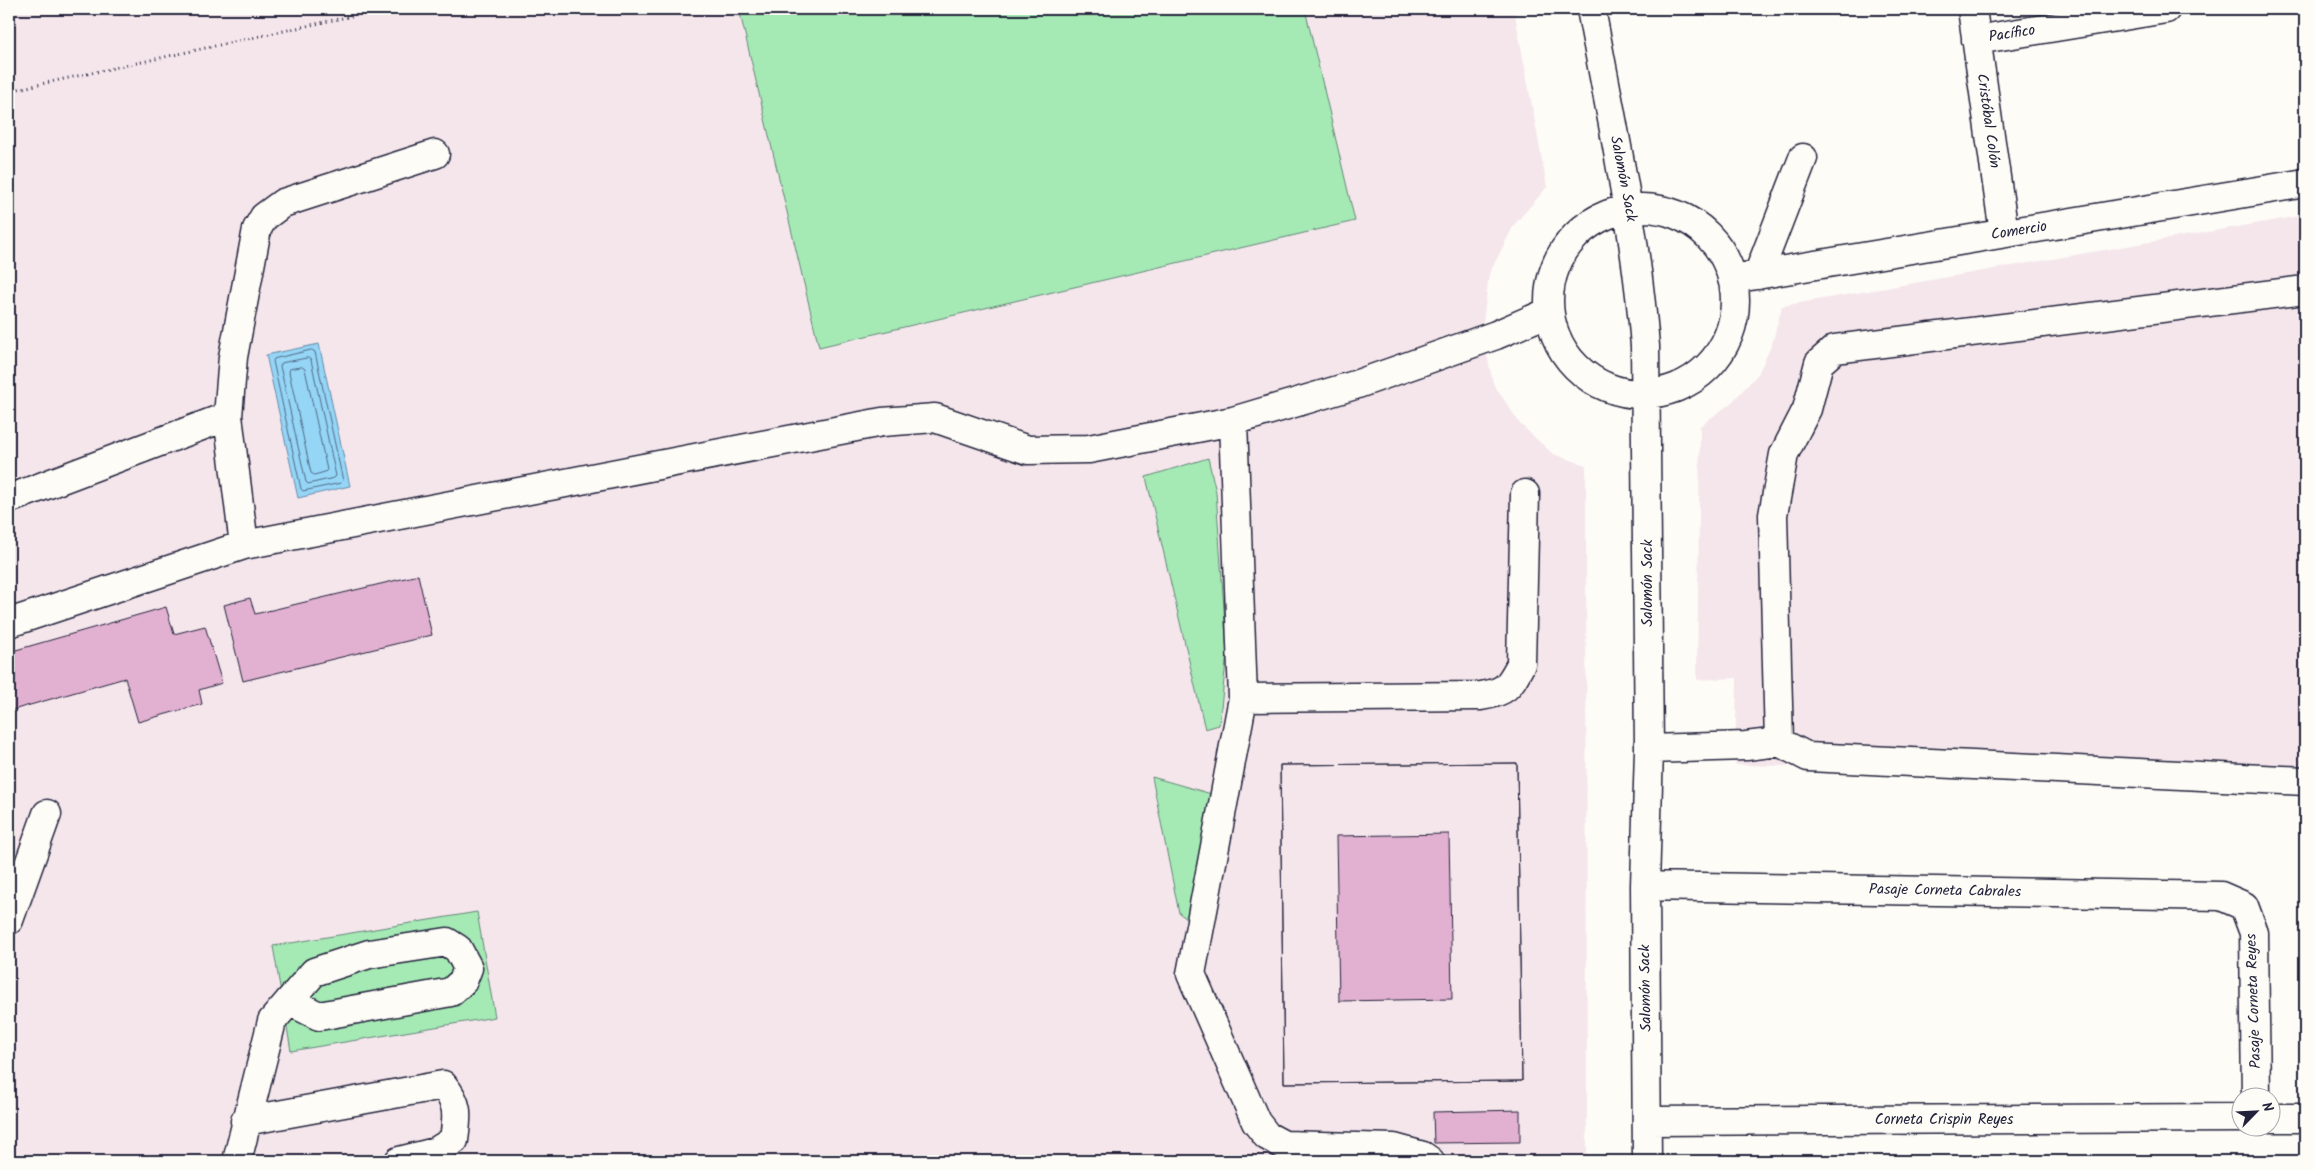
<svg xmlns="http://www.w3.org/2000/svg" width="2314" height="1170" viewBox="0 0 2314 1170" font-family="Kalam,sans-serif">
	<style>
		.built { fill: #f5e6ec }
		.green { fill: #a5eab5; stroke: #648678 }
		.water { fill: #95d5f6; stroke: #678dab }
		.lines { fill: none; stroke-linecap: round; stroke-linejoin: round }
		.shore { stroke: #506a86; stroke-width: 1 }
		.building { fill: #e2b1d1; stroke: #22223b; fill-rule: evenodd }
		.minor-casing { stroke: #22223b; stroke-width: 31 }
		.path { stroke: #22223b; stroke-width: 3; stroke-dasharray: 1 4; stroke-linecap: butt }
		.minor { stroke: #fdfcf7; stroke-width: 28 }
		.labels { text-anchor: middle; dominant-baseline: central; stroke-width: 4.5; stroke-linejoin: round; paint-order: stroke }
		.street-label { font-size: 15px; fill: #22223b; stroke: #fdfcf7 }
	</style>
	<rect width="100%" height="100%" fill="#fdfcf7"/>
	<filter id="ink" filterUnits="userSpaceOnUse"><feTurbulence type="fractalNoise" baseFrequency=".02" numOctaves="2"/><feDisplacementMap in="SourceGraphic" scale="10" xChannelSelector="R" yChannelSelector="G"/><feConvolveMatrix kernelMatrix="1 2 1 2 8 2 1 2 1" color-interpolation-filters="sRGB"/></filter>
	<g filter="url(#ink)">
		<path class="built" d="M9 9H1514L1547 187 1514 225 1489 274 1482 331 1493 383 1520 424 1553 454 1586 465 1587 1161H9Z
			M2305 215V777L1735 765 1737 678 1697 680 1700 426 1731 403 1758 374 1772 344 1782 306Z"/>
		<path class="green" d="M739 9H1305L1355 221 819 347Z
			M1208 458 1216 492 1227 653 1219 725 1205 729 1146 477Z
			M1152 777 1215 795 1187 919 1179 913Z
			M477 912 495 1017 291 1051 273 946Z"/>
		<path class="water" d="M319 344 350 486 298 498 266 355Z"/>
		<g class="lines">
			<path class="shore" d="M312 350 315 352 343 481 341 483 303 491 301 489 273 361 274 359Z
				M308 358 311 360 336 476 334 478 308 484 306 482 280 366 282 363Z
				M302 367 305 369 327 470 325 472 314 475 311 473 289 372 290 369Z"/>
		</g>
		<path class="building" d="M418 575 432 635 243 681 224 605 250 598 255 614Z
			M166 607 174 634 205 626 222 683 199 690 202 704 138 722 125 678 9 711V652Z
			M1517 763 1522 1081 1284 1083 1280 765ZM1449 834 1452 999 1339 1001 1336 836Z
			M1517 763 1522 1081 1284 1083 1280 765Z
			M1520 1110V1142L1434 1143 1433 1112Z"/>
		<g class="lines">
			<defs>
				<path id="minor" d="M1591 9C1612 121 1636 232 1645 346L1649 749 1645 886 1647 1161
					M1972 9 2004 233
					M1976 40 2166 9
					M1549 301a93 93 0 1 1 186 0a93 93 0 1 1-186 0Z
					M1758 275 1803 158
					M1732 279 2305 183
					M1233 421 1243 698 1191 974 1256 1122 1267 1136 1284 1145 1394 1148 1423 1156 1430 1161
					M9 499 228 416
					M244 545 228 416 233 357 257 229 264 217 283 203 435 154
					M9 623 244 545 882 422 935 418 1028 450 1089 449 1233 421 1355 385 1496 335 1549 312
					M1243 698 1481 696C1507 692 1509 686 1521 664L1525 494
					M1779 742 1808 757 2305 781
					M1649 749 1746 746 1779 742 1773 515 1784 454 1807 409 1819 363 1835 349 2305 290
					M1645 886 2221 896 2244 906 2254 933 2256 1098
					M9 920 47 814
					M2272 1118H2305
					M245 1121 443 1085C460 1105 457 1116 454 1140L435 1152 399 1161
					M1647 1121 2242 1118
					M237 1161 272 1021 314 972 369 954 447 942 458 949 468 968 463 981 451 992 319 1016 289 1001"/>
			</defs>
			<use href="#minor" class="minor-casing"/>
			<path class="path" d="M9 91 384 9"/>
			<use href="#minor" class="minor"/>
		</g>
	</g>
	<g class="labels">
		<g class="street-label">
			<text transform="translate(2012 34) rotate(-9)">Pacífico</text>
			<text transform="translate(1988 121) rotate(82)">Cristóbal Colón</text>
			<text transform="translate(1623 179) rotate(79)">Salomón Sack</text>
			<text transform="translate(2019 231) rotate(-9)">Comercio</text>
			<text transform="translate(1648 583) rotate(-90)">Salomón Sack</text>
			<text transform="translate(1945 891) rotate(1)">Pasaje Corneta Cabrales</text>
			<text transform="translate(1646 988) rotate(-91)">Salomón Sack</text>
			<text transform="translate(2254 1001) rotate(-92)">Pasaje Corneta Reyes</text>
			<text x="1944" y="1120">Corneta Crispin Reyes</text>
		</g>
	</g>
	<rect width="2314" height="1170" fill="none" stroke="#fdfcf7" stroke-width="30"/>
	<rect x="15" y="15" width="2284" height="1140" fill="none" stroke="#22223b" stroke-width="2" filter="url(#ink)"/>
	<g transform="translate(2256 1112) rotate(66)"><circle r="24" fill="#fdfcf7" stroke="#a5a5ac"/>
	<path d="M0-4L9 19L0 12L-9 19Z" fill="#22223b"/>
	<text y="-8" font-size="14" font-weight="bold" text-anchor="middle" fill="#22223b">N</text>
	</g>
</svg>
